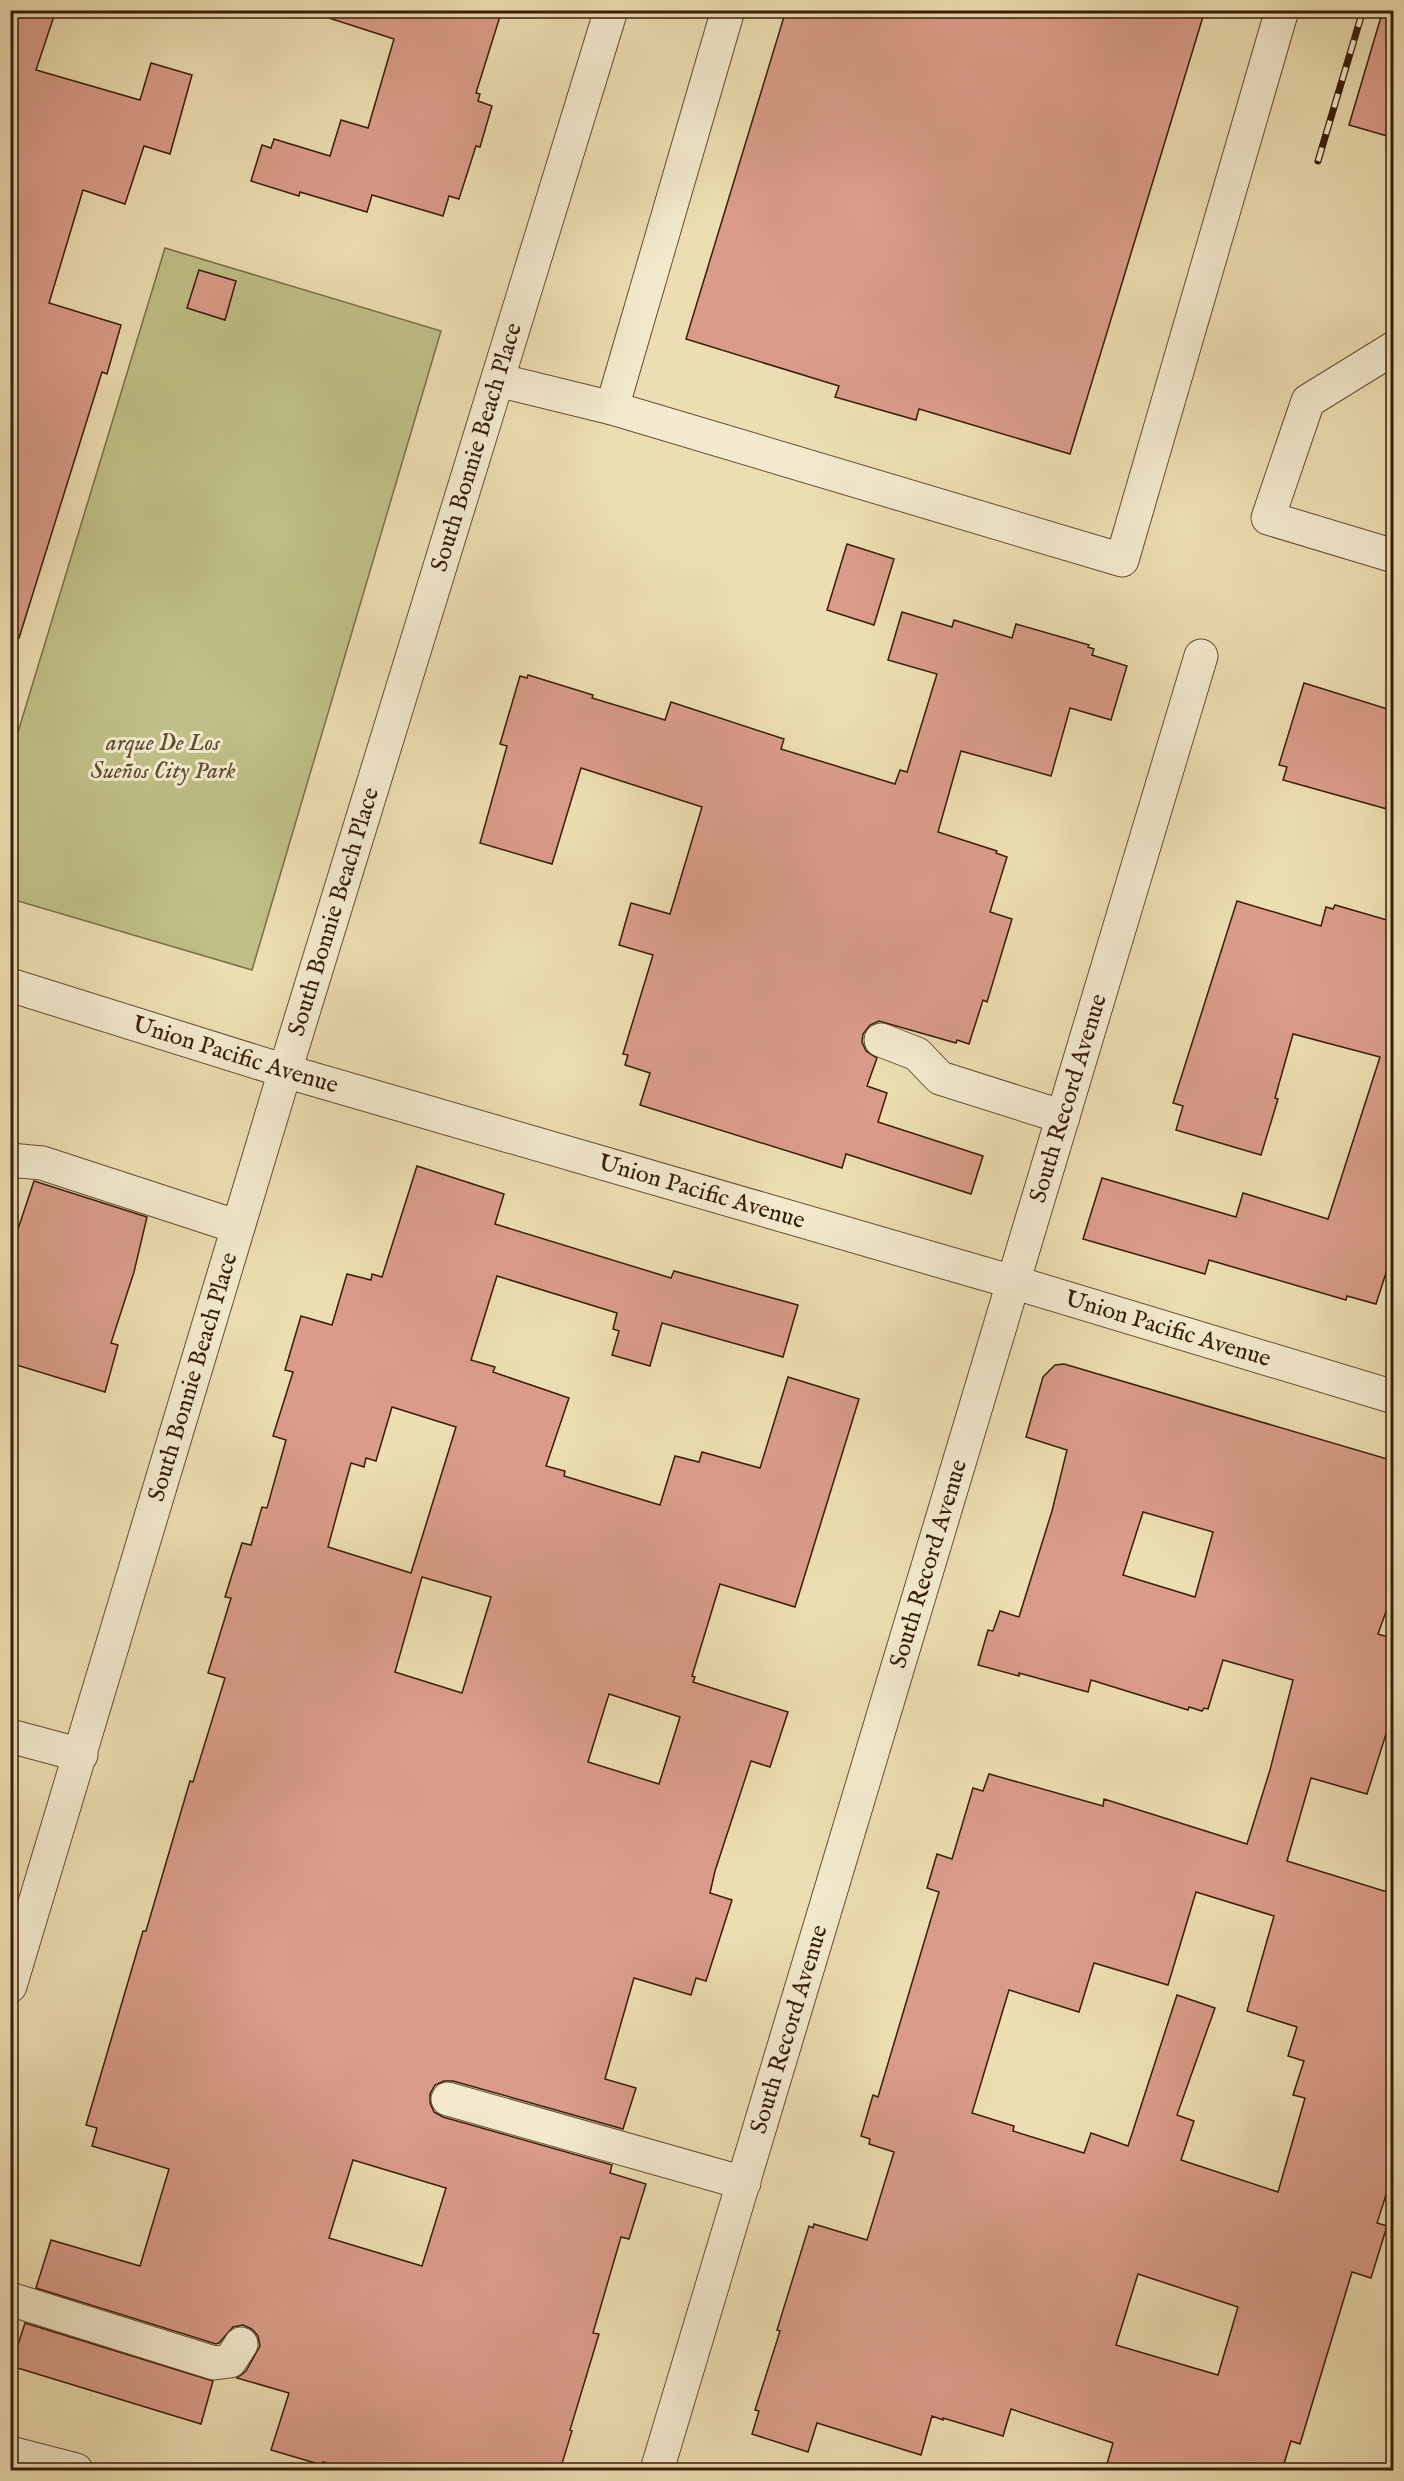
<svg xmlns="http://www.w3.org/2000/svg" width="1404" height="2481" viewBox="0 0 1404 2481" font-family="'IM FELL English',serif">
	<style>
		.green { fill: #bfbf87; stroke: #7c6e48; stroke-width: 1.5 }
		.building { fill: #da9c89; stroke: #381d08; stroke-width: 1.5; fill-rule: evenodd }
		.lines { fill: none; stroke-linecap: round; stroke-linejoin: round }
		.minor-casing { stroke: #654d32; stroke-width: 35 }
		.minor { stroke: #f3eacd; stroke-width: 33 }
		.rail-casing { stroke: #381d08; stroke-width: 7 }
		.rail { stroke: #f3eacd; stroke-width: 4.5; stroke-dasharray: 14; stroke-linecap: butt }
		.labels { text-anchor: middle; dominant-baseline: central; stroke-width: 6; stroke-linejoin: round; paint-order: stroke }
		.street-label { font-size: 24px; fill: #381d08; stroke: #f3eacd }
		.park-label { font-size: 24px; font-style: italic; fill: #604e2e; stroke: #f3eacd }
	</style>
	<rect width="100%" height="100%" fill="#ecdeb2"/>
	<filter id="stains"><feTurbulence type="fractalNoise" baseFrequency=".00333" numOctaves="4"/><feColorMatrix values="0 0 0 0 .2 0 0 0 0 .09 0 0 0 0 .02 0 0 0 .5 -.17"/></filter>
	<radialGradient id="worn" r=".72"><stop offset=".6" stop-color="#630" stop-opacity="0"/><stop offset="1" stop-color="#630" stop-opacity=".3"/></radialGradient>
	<path class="green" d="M165 248 441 331 252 970 11 899V755Z"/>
	<path class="building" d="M10 10H56L36 70 140 100 151 63 192 75 170 154 144 146 125 204 83 190 49 303 121 325 107 374 102 372 19 638 10 636Z
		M330 10H502L476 93 480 94 478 101 492 106 480 147 476 146 459 199 449 196 443 216 372 195 367 212 300 192 299 196 251 181 262 145 271 148 274 139 330 156 341 120 368 128 394 39 329 18Z
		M786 10H1205L1070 454 919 409 916 420 835 397 839 386 686 339Z
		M1383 10H1394V138L1349 125Z
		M199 270 236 281 225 320 187 308Z
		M847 544 894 559 874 625 827 610Z
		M902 612 952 627 954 620 1012 638 1016 624 1089 645 1088 647 1094 649 1092 655 1127 666 1111 720 1070 708 1051 776 961 751 938 832 997 851 996 853 1007 857 990 912 1012 919 987 1002 983 1000 969 1044 957 1040 956 1043 879 1021 870 1025 863 1034 862 1042 866 1051 877 1058 867 1086 887 1093 878 1122 983 1156 971 1194 846 1154 842 1168 640 1105 650 1073 625 1065 628 1055 623 1054 653 955 619 945 631 903 670 914 702 807 581 768 552 864 480 843 507 746 500 744 520 676 527 678 528 675 593 695 592 698 665 720 671 702 784 739 781 749 895 784 900 770 907 772 937 674 888 660Z
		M1304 683 1394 711V811L1283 780 1287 767 1279 765Z
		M1237 901 1321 926 1326 907 1333 909 1335 905 1394 922V1248L1376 1304 1347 1296 1346 1300 1209 1260 1205 1274 1083 1239 1102 1178 1236 1217 1243 1193 1328 1219 1380 1057 1293 1034 1275 1098 1278 1099 1261 1155 1176 1130 1183 1106 1173 1103Z
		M417 1166 504 1194 495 1224 671 1278 674 1271 798 1305 783 1357 662 1323 650 1366 612 1355 619 1331 613 1329 617 1313 497 1276 471 1360 495 1367 493 1372 569 1398 546 1466 565 1471 564 1476 660 1505 675 1456 699 1462 702 1452 760 1468 788 1377 859 1399 795 1607 720 1584 692 1676 695 1677 693 1682 788 1712 770 1767 751 1761 715 1871 710 1893 732 1900 706 1981 696 1978 691 1995 634 1978 605 2079 636 2088 623 2129 453 2081H444L435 2085 430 2094V2103L434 2112 443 2117 612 2165 610 2173 646 2184 629 2239 621 2237 593 2333 599 2334 570 2430 572 2431 560 2470H352L323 2462 322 2465 271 2450 289 2393 237 2378 246 2371 260 2346 258 2336 252 2329 243 2325 233 2327 219 2343 216 2344 36 2288 51 2240 140 2266 169 2169 92 2146 97 2128 86 2125 143 1931H146L190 1781 193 1782 225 1678 208 1673 231 1598 225 1597 242 1543 251 1545 262 1507 267 1508 286 1440 273 1436 293 1372 285 1370 301 1316 332 1325 347 1274 371 1280 372 1274 382 1277ZM392 1407 456 1427 411 1573 328 1547 351 1463 364 1467 366 1458 376 1461ZM422 1577 491 1597 462 1693 395 1672ZM609 1694 680 1717 659 1784 588 1762ZM353 2160 446 2188 422 2266 329 2238Z
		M34 1181 147 1217 134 1272 111 1343 118 1345 105 1392 10 1363V1227L18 1229Z
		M1064 1364 1394 1461V1589L1378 1634 1394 1639V1709L1367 1794 1311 1778 1287 1861 1394 1894V2170L1377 2223 1387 2226 1371 2278 1352 2272 1300 2444 1291 2441 1282 2470H1128L1107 2464 1113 2443 1011 2409 1003 2436 943 2418V2420L932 2416 921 2455 817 2423 808 2452 752 2434 759 2411 755 2410 780 2331 777 2330 809 2226 813 2228 814 2224 867 2240 894 2152 869 2144 870 2139 861 2136 873 2095 878 2097 939 1892 927 1888 937 1854 952 1859 973 1788 983 1791 989 1774 1103 1806 1104 1799 1247 1844 1270 1770 1293 1680 1223 1660 1208 1709 1204 1708 1202 1711 1189 1707 1188 1710 1091 1680 1088 1692 1019 1673V1676L978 1665 988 1630 993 1631 1000 1611 1019 1617 1052 1511 1067 1450 1026 1437 1043 1377 1055 1365ZM1143 1512 1213 1532 1195 1597 1123 1575ZM1196 1892 1274 1916 1247 2011 1297 2027 1288 2056 1304 2061 1293 2095 1305 2098 1278 2192 1181 2160 1194 2121 1177 2115 1215 2008 1177 1995 1128 2146 1091 2133 1084 2153 1013 2131 1014 2126 972 2113 1009 1990 1079 2012 1094 1963 1168 1985ZM1138 2274 1238 2307 1218 2375 1116 2345Z
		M25 2323 213 2381 201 2424 11 2366Z"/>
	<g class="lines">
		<defs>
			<g id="minor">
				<path d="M1394 348 1308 401 1268 518 1394 556"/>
				<path d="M498 380 612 408 1122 560 1282 10"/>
				<path d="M612 408 728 10"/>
				<path id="s1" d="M10 985 285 1071 1013 1282 1394 1397"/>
				<path d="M881 1040 917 1054 940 1078 1063 1117"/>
				<path d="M10 1160 42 1163 238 1227"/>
				<path d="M10 1736 81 1755"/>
				<path id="s2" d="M10 1986 285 1071 611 10"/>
				<path d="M448 2099 744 2183"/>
				<path d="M10 2299 214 2363 230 2361 241 2344"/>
				<path d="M10 2453 76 2470"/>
				<path id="s3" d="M657 2470 1201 656"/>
			</g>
		</defs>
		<use href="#minor" class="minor-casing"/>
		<use href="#minor" class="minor"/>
		<defs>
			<path id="rail" d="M1318 161 1363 10"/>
		</defs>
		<use href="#rail" class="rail-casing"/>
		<use href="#rail" class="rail"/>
	</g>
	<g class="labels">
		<g class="street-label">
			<text stroke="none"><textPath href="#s2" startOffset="1608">South Bonnie Beach Place</textPath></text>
			<text stroke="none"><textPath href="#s2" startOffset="1122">South Bonnie Beach Place</textPath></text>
			<text stroke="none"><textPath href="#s1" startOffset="236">Union Pacific Avenue</textPath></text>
			<text stroke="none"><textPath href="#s3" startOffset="1432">South Record Avenue</textPath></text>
			<text stroke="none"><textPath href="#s1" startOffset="722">Union Pacific Avenue</textPath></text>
			<text stroke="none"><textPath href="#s1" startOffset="1208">Union Pacific Avenue</textPath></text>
			<text stroke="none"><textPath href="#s2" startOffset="636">South Bonnie Beach Place</textPath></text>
			<text stroke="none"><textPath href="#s3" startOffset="946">South Record Avenue</textPath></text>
			<text stroke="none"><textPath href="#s3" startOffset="460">South Record Avenue</textPath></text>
		</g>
		<g class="park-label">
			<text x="163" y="743">arque De Los<tspan x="163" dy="28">Sueños City Park</tspan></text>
		</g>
	</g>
	<rect width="1404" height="2481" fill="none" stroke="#ecdeb2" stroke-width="36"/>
	<rect x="12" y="12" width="1380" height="2457" fill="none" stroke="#381d08" stroke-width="3"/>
	<rect x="18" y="18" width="1368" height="2445" fill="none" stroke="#381d08" stroke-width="1.5"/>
	<rect width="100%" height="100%" filter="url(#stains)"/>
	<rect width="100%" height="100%" fill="url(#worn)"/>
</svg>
